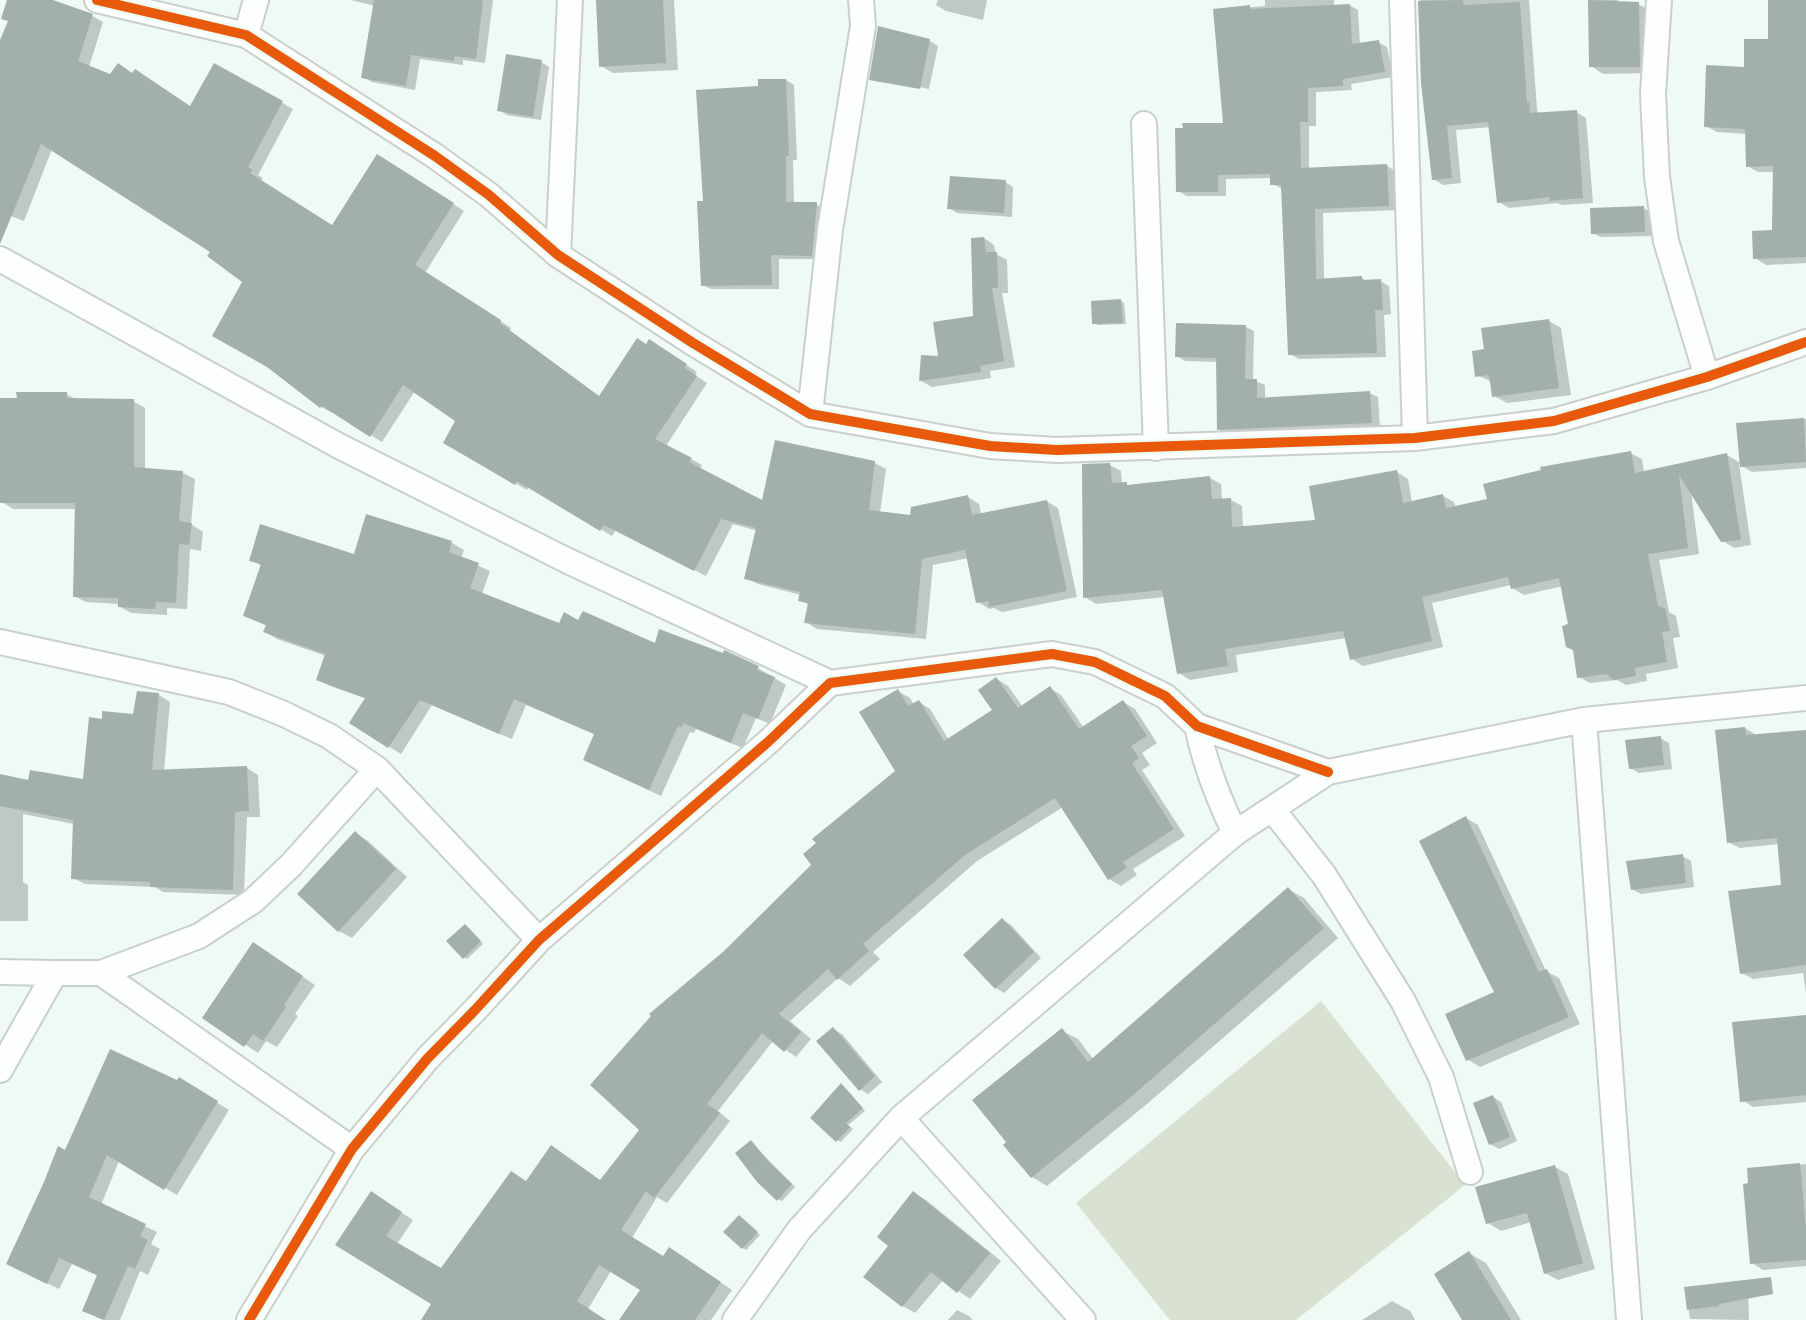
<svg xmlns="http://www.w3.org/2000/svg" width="1806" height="1320" viewBox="0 0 1806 1320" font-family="'IBM Plex Serif',serif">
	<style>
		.green { fill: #d9e1d2 }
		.shadow { fill: #0003 }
		.building { fill: #a2afab }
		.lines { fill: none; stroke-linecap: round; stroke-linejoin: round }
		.street-casing { stroke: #c9d0cc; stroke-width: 28 }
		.street { stroke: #fdfefe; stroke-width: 24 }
		.cycleway-casing { stroke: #edfdf4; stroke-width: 15 }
		.cycleway { stroke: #e8590c; stroke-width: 10 }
	</style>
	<rect width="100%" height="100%" fill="#f0faf5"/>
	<path class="green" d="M1321 1001 1465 1185 1296 1320H1170L1076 1203Z"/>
	<path class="shadow" d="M9 0H47L87 13 103 22 89 67 191 108 215 65 293 109 258 175 263 178 261 181 333 227 389 162 464 211 425 273 511 328 510 331 600 397 647 346 661 348 697 372 695 375 707 383 666 446 702 465 700 470 764 502 875 463 886 469 880 513 912 517 968 497 979 504 981 514 1046 501 1058 508 1077 597 1002 612 994 608 989 609 978 602 969 558 933 565 926 639 817 629 806 622 809 605 800 600 801 595 758 584 746 578 758 531 733 524 706 576 616 530 612 536 529 486 527 490 445 442 458 420 415 391 382 442 334 412 333 413 321 407 269 366 244 281 213 252 52 149 24 221 0 212V45L10 22Z
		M351 0H493L485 63 463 60V65L420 59 415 90 372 82 363 77 375 6Z
		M598 0H674L678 70 613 73 601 66Z
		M938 0H987L983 20 946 11 936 5Z
		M1265 0H1334V6L1349 5 1358 10 1360 45 1378 42 1387 47 1393 77 1351 84 1352 90 1316 92V126H1309V169L1386 165 1395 171 1397 210 1323 213 1324 280 1362 278 1367 281H1380L1389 286 1391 314 1384 315 1386 357 1299 359 1290 354 1283 189 1272 184 1271 178 1226 179V196H1187L1178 191 1225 125 1215 10 1265 6Z
		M1420 0H1529L1537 109 1539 115 1576 112 1586 118 1593 203 1562 205 1557 203 1509 208 1499 202 1491 127 1456 130 1461 183 1443 185 1433 179 1423 83Z
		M1590 0H1617L1623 4H1638L1651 11 1652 73 1603 74 1591 66Z
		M1770 0H1806V263L1766 265 1755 258 1773 232 1774 172H1758L1747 166V134L1717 132 1706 126 1746 69 1770 41Z
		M930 41 938 46 929 89 878 79V82L871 79Z
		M541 62 549 67 541 120 507 115 499 110Z
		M786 80 794 85 797 160H793L794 204H816L824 209 820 259H779V289H711L703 285 760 87Z
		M1005 182 1013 187 1012 217 957 213 949 208Z
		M1644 208 1652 213 1653 236 1601 237 1592 233Z
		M984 238 994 245 996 254 1007 260 1008 293H1002L1015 367 990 371 991 378 932 387 921 381 974 317Z
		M1121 301 1124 303 1126 324 1098 325 1094 323Z
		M1549 321 1561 328 1571 395 1507 403 1494 396 1492 382 1477 375 1486 351Z
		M1246 327 1254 331 1253 380 1265 385V399L1369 393 1378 397 1380 427 1227 434 1218 429V362L1185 361 1177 356Z
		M66 394 77 400 133 401 145 408V469L183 473 195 479 191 524 203 532 201 551 190 549 187 609 167 608V615L131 613 119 606V604L86 602 74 596 77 509H13L2 502 0 400Z
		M1806 419V468L1752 472 1739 464 1751 545 1734 548 1723 541 1691 491 1699 554 1659 560 1669 612 1676 616 1680 637 1673 638 1678 668 1646 674 1647 681 1626 685 1617 680 1590 683 1579 677 1563 586 1524 595 1512 588 1511 585 1432 603 1443 647 1363 666 1352 659 1346 638 1236 655 1238 672 1190 680 1179 673 1165 597 1096 604 1085 597 1110 465 1121 471 1122 484 1131 486 1210 478 1221 484 1222 500H1231L1242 506 1243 527 1318 521 1397 472 1408 479 1412 502 1443 496 1454 502 1456 508 1489 500 1630 453 1642 459 1644 473 1727 455 1742 464 1738 425Z
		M367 516 452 543 464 550 461 558 490 571 482 594 560 625 579 622 656 645 758 668 786 685 770 724 756 718 743 748 696 729 694 733 690 732 661 796 597 766 596 735 526 705 512 739 432 705 401 754 351 723 367 699 330 686 318 680 326 656 277 639 265 632 267 626 245 616 262 566 251 560 355 556Z
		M997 679 1008 686 1023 707 1050 688 1061 695 1084 728 1123 702 1135 709 1157 743 1142 753 1150 765 1142 770 1185 836 1133 869 1137 875 1121 886 1109 879 1063 807 977 861 873 952 880 959 850 986 838 978 790 1021 811 1039 796 1057 773 1041 718 1111 730 1121 667 1203 657 1197 632 1238 664 1258 681 1256 732 1290 711 1320H621L642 1289 611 1271 588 1309 604 1320H428L434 1303 338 1244 383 1200 413 1220 397 1244 442 1270 527 1182 602 1181 641 1129 725 952 813 865 897 771 898 691 910 698 914 705 919 702 930 709 949 740 994 711Z
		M159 695 170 702 164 771 247 768 258 775 260 817H247L244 895 163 892 155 887 85 884 73 878 74 824 23 814V882L28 885V921H0V777L30 782H85L104 720 135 716Z
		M1745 728 1756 735 1806 731V993L1803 973 1753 979 1742 973 1783 886 1779 844 1740 848 1728 842Z
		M1660 738 1669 743 1672 769 1639 773 1630 768Z
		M1466 818 1478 825 1546 971 1559 978 1580 1024 1480 1067 1467 1059 1496 993Z
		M355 833 368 841 407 877 352 938 339 931Z
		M1682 856 1691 861 1694 887 1641 894 1632 889Z
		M1288 889 1304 898 1338 938 1147 1104 1047 1186 1032 1177 1062 1031 1078 1039 1093 1059Z
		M1003 920 1011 925 1041 958 1004 993 996 988Z
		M469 928 483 944 467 959 464 957Z
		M266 952 315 985 295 1014 298 1016 277 1047 266 1041 258 1053 204 1017Z
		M1806 1016V1102L1753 1107 1742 1100Z
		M833 1029 842 1034 882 1082 868 1094 860 1089Z
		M179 1079 229 1110 177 1195 119 1161 101 1205 157 1232 151 1244 160 1249 148 1275 140 1271 120 1320H104L96 1317 98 1276 72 1264 59 1289 20 1270 66 1152Z
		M844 1087 865 1111 848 1125 853 1129 841 1142 837 1140Z
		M1493 1097 1501 1102 1517 1141 1499 1149 1490 1144Z
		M751 1142 795 1187 782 1201 778 1199Z
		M1806 1164V1266L1763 1270 1752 1263 1749 1170Z
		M1555 1167 1568 1174 1595 1269 1558 1280 1545 1273 1531 1222 1501 1231 1488 1223Z
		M914 1193 926 1200 1001 1261 970 1299 943 1280 915 1313 903 1306 890 1246Z
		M743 1219 760 1235 746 1250 743 1248Z
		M1469 1253 1486 1263 1521 1320H1464Z
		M1748 1285 1749 1320 1690 1319 1686 1289Z
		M1392 1301 1410 1311 1415 1320H1362Z
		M957 1310 969 1316 973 1320H948Z"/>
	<path class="building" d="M7 0H53L93 14 78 61 110 74 118 63 132 73 135 69 190 106 214 63 283 101 248 167 253 170 250 173 332 225 377 154 454 203 415 265 501 320 500 323 599 396 637 338 646 344 649 339 687 364 685 368 697 376 655 439 692 458 689 462 762 500 775 440 875 461 869 510 910 515 911 507 968 495 972 515 1047 500 1067 591 989 607 988 601 976 603 965 550 922 559 915 634 804 623 808 603 798 601 800 592 744 579 756 528 721 519 694 571 604 525 600 531 517 481 515 485 443 443 455 421 403 385 370 437 322 406 320 408 267 367 212 336 242 282 207 256 210 252 41 144 0 244V40L8 21 1 19Z
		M374 0H483L476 59 455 56 454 61 411 55 406 86 361 78Z
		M596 0H663L666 63 599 67Z
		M1463 0 1464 5 1520 2 1527 103 1529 102 1530 113 1577 110 1583 198 1550 201V197L1497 203 1488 122 1447 126 1452 178 1432 180 1421 83 1418 1Z
		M1588 0 1639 2 1640 67H1589Z
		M1768 0H1806V257L1753 259 1752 231 1772 230 1773 166 1746 167 1745 129 1704 127 1706 65 1744 67V39H1768Z
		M1350 4 1352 44 1379 40 1385 72 1343 79V86L1308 88V122H1300L1301 168 1387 164 1389 206 1315 209 1316 279 1362 276V280L1381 279 1383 310H1375L1377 353 1288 355 1281 185H1270V174L1218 175V192H1176L1175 128H1183L1182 123H1223L1213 9 1250 5V9Z
		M878 26 930 39 920 89 869 80Z
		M506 54 542 60 533 117 497 111Z
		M758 79H786L789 156H786V202H817L812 256 771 255 772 285 701 286 697 201H703L696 90 758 86Z
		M950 176 1006 180 1004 213 947 209Z
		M1644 206 1645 232 1591 234 1590 208Z
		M984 237 986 252H997L998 288H992L1004 361 980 366 981 372 919 381 921 355 938 356 933 322 973 316 971 238Z
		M1121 299 1123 323 1092 324 1091 301Z
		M1549 319 1559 388 1492 397 1489 375 1475 377 1472 351 1484 349 1481 328Z
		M1176 323 1246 325 1245 379H1257V398L1370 391 1372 423 1217 430 1216 358 1175 357Z
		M16 392H67V398L134 399V467L183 471 179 521 192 523 189 545 179 544 176 603 156 602 155 609 118 607V598L73 597 75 503H0V398H17Z
		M1804 418 1806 462 1740 467 1736 423Z
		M1631 451 1635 473 1727 453 1741 540 1721 542 1679 475 1688 548 1648 554 1658 606 1665 608 1670 631 1662 632 1667 662 1635 668 1636 676 1613 680 1607 674 1577 678 1573 650 1566 647 1562 626 1568 624 1559 578 1511 589 1508 577 1422 597 1432 641 1350 660 1343 631 1225 649 1228 666 1177 674 1162 590 1083 598 1082 464 1110 463 1112 483 1127 482V485L1210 476 1212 499 1231 498 1232 527 1315 520 1309 486 1397 470 1403 503 1443 494 1446 508 1487 499 1483 484 1541 470 1540 467Z
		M366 514 452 541 449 552 479 563 470 588 559 623 564 612 578 620 583 611 655 643 659 629 723 653 724 650 759 666 757 670 775 677 758 719 743 713 731 743 683 723 682 727 678 726 649 790 583 760 594 734 514 699 499 734 420 700 388 748 349 723 365 698 316 680 325 654 263 632 266 625 243 616 261 564 249 561 260 524 354 554Z
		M996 677 1018 708 1050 686 1079 729 1123 700 1147 736 1131 746 1139 758 1132 763 1174 829 1123 862 1127 868 1108 880 1055 798 965 855 863 944 869 951 837 980 828 969 779 1014 801 1032 784 1052 762 1033 707 1104 720 1113 654 1198 646 1191 621 1230 663 1256 669 1247 721 1282 695 1320H619L640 1290 599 1265 577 1301 606 1320H421L431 1304 335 1245 371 1191 402 1212 386 1236 441 1268 511 1171 526 1181 551 1145 600 1180 639 1130 590 1085 651 1016 649 1014 724 951 811 865 803 854 816 843 812 839 895 771 859 712 898 689 908 706 919 700 944 741 992 710 978 690Z
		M137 691 159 693 152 770 247 766 249 811 235 812 233 890 150 887V882L71 879 73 820 0 806V774L28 780 30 770 83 779 89 717 102 719V711L133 714Z
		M1745 727 1746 735 1806 730V965L1740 974 1728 891 1781 885 1777 838 1727 843 1715 730Z
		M1661 736 1664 765 1629 769 1625 740Z
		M1466 816 1539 972 1547 969 1569 1017 1466 1061 1445 1014 1494 992 1419 841Z
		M355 831 396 869 338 932 297 894Z
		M1683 854 1686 883 1631 890 1626 861Z
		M1288 887 1324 928 1132 1096 1031 1178 1003 1145 1006 1142 972 1100 1062 1028 1088 1062Z
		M1002 918 1034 952 995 989 963 955Z
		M465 924 481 941 463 959 446 941Z
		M253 942 303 976 284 1005 286 1007 263 1041 253 1034 244 1047 202 1018Z
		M1806 1015V1095L1740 1102 1732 1022Z
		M833 1027 875 1076 859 1091 816 1041Z
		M110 1049 177 1080 179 1077 218 1101 164 1190 107 1155 89 1197 146 1224 140 1236 148 1240 135 1269 128 1266 104 1320 82 1311 97 1275 59 1258 47 1284 6 1264 44 1182 58 1146 65 1150Z
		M841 1083 863 1108 846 1123 850 1127 836 1142 810 1118Z
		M1493 1095 1510 1137 1489 1145 1473 1103Z
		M751 1140 768 1161 792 1184 777 1201 757 1182 735 1153Z
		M1800 1163 1806 1228V1260L1750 1264 1743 1184 1748 1183 1747 1168Z
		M1555 1165 1583 1263 1544 1274 1527 1213 1486 1224 1475 1187Z
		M913 1191 990 1253 957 1293 931 1272 902 1307 863 1277 888 1246 877 1237Z
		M739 1215 758 1232 742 1249 723 1232Z
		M1469 1251 1511 1320H1462L1434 1274Z
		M1771 1277 1773 1294 1719 1304V1306L1687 1310 1684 1287Z"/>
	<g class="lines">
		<defs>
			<path id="street" d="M97 0 246 35 435 156 489 195 558 255 693 343 810 414 990 446 1057 450 1415 438 1554 421 1707 377 1806 342
				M1402 0 1415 438
				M1659 0 1653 94 1657 177 1666 241 1707 377
				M246 35 256 0
				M1144 124 1156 448
				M558 255 570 0
				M0 259 339 446 568 561 830 683
				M810 414 830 230 863 26 861 0
				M0 642 229 692 284 714 329 736 377 769
				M1584 720 1629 1320
				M1197 726C1205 765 1218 798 1235 833
				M1272 809 1324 875 1403 1001 1441 1077 1470 1172
				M0 972 55 973
				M101 973 352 1149
				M0 1070 55 973H101L199 936 253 901 291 865 377 769 539 940
				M901 1118 1083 1320
				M249 1320 352 1149 427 1059 475 1010 539 940 768 742 830 683 1052 654 1095 662 1165 696 1197 726 1328 772
				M735 1320 799 1230 901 1118 1235 833 1328 772 1584 720 1806 698"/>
		</defs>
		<use href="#street" class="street-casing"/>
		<use href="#street" class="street"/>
		<defs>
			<path id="cycleway" d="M97 0 246 35 435 156 489 195 558 255 693 343 810 414 990 446 1057 450 1415 438 1554 421 1707 377 1806 342
				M249 1320 352 1149 427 1059 475 1010 539 940 768 742 830 683 1052 654 1095 662 1165 696 1197 726 1328 772"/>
		</defs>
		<use href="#cycleway" class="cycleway-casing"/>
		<use href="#cycleway" class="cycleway"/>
	</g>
</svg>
